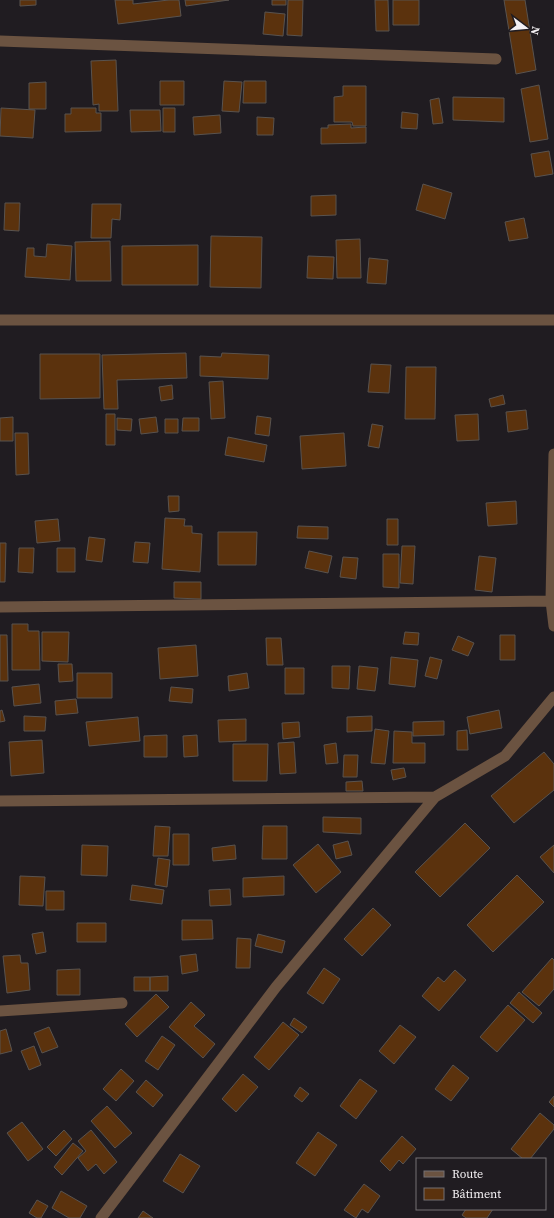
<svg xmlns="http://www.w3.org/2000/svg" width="554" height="1218" viewBox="0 0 554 1218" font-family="'Source Serif 4',serif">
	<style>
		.building { fill: #5b320d; stroke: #59534f }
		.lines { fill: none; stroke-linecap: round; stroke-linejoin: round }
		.minor { stroke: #6b5341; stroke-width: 11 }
		.tertiary { stroke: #6b5341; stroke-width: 11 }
	</style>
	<rect width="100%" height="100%" fill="#201c21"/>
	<path class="building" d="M20 0H36V5L20 6Z
		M115 0H133V4L169 0H179L181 16 118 24Z
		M185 0H229L186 6Z
		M272 0H286V5H272Z
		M288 0H303L302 36 287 35Z
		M375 0H388L389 31H376Z
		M393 0H419V25H393Z
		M504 0H525L536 70 516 74Z
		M265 12 285 14 283 36 263 34Z
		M116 60 118 111H99V104L93 105 91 61Z
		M160 81H184V105H160Z
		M224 81 242 82 239 112 222 111Z
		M244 81H266V103H243Z
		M46 82V109H29V83Z
		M539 85 548 139 530 142 521 89Z
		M343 86H366V126H353L352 122H334V97L343 96Z
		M453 97 504 98V122L453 120Z
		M439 98 443 123 433 124 430 100Z
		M1 108 35 110 33 138 0 136Z
		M71 108H96V113H101V131L65 132V114H71Z
		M163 108H175V132H163Z
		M130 110H160L161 131 131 132Z
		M402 112 418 114 417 129 401 128Z
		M220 115 221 133 194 135 193 117Z
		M257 117 274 118 273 135H257Z
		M351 124V128L366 127V143L321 144V128H328V125Z
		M549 151 553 174 535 177 531 154Z
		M423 184 452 193 445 219 416 210Z
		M336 195V215L311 216V196Z
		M5 203H20L19 231 4 230Z
		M92 204H121L120 220 112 219 111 238H91Z
		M524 218 528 238 509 241 505 222Z
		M211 236 262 237 261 288 210 287Z
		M360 239 361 278H337L336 240Z
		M110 241 111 281H76L75 242Z
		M47 244 72 246 70 280 25 277 27 248H34V256L46 257Z
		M198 245V285H122V246Z
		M308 256 334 257 333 279 307 278Z
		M369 258 388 260 386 284 367 283Z
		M186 353 187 378 117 380 118 409H104L102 355Z
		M222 353 269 355 268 379 200 376V356L221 357Z
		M40 354H100V398L40 399Z
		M371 364 391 365 389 393 368 392Z
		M406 367H436L435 419H405Z
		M223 381 225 418 211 419 209 382Z
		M172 385 173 399 161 401 159 387Z
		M503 395 505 404 491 407 489 399Z
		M526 410 528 429 508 432 506 412Z
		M106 414H115V445H106Z
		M478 414 479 440 457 441 455 415Z
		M257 416 271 418 269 436 255 434Z
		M13 417V441H0V418Z
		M156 417 158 432 141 434 139 419Z
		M117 418 132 419 131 431 117 430Z
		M183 418H199V431H182Z
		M165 419H178V433H165Z
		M372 424 383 426 379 448 368 446Z
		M15 433H28L29 474 16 475Z
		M344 433 346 466 302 469 300 436Z
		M228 437 267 445 264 462 225 455Z
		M168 496H179V511L169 512Z
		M516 501 517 524 488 526 486 503Z
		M165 518 185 519 184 526H192V533L202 534 200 572 162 569Z
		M58 519 60 541 37 543 35 521Z
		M387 519H398V545H387Z
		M298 526 328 527V539L297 538Z
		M218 532H257L256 565H218Z
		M89 537 105 539 102 562 86 560Z
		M135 542 150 543 148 563 133 562Z
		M0 543H6L5 582H0Z
		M402 546H415L413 584 400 583Z
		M19 548H34L33 573 18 572Z
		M57 548H75V572H57Z
		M309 551 332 556 328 573 305 568Z
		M383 554H399V588L383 587Z
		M479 556 496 558 492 592 475 590Z
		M343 557 358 558 356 579 340 577Z
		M174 582H201V599L174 598Z
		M12 624H28V631H39L40 670H12Z
		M42 632H69L68 662 42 661Z
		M405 632 419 633 418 645 403 644Z
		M0 635H7L8 681H0Z
		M500 635H515V660H500Z
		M458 636 474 643 468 656 452 650Z
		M266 638H281L283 665H267Z
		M196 645 198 676 160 679 158 648Z
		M391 657 418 660 415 687 389 684Z
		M430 657 442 660 437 679 425 676Z
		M58 664H72L73 681 59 682Z
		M332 666H350L349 689 332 688Z
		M359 666 378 668 375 691 357 689Z
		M285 668H304V694H285Z
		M77 673H112V698H77Z
		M247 673 249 688 229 691 228 676Z
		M39 684 41 703 14 706 12 687Z
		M171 687 193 689 192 703 169 701Z
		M76 699 78 713 56 715 55 701Z
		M2 710 5 721 0 722V711Z
		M499 710 502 728 470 734 467 717Z
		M24 716 46 717 45 731H24Z
		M372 716V731L347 732V717Z
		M138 717 140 741 89 746 86 722Z
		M246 719V741L219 742 218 720Z
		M444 721V735L413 736V722Z
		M299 722 300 737 283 739 282 723Z
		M375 729 389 731 385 764 371 763Z
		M467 730 468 750H457V731Z
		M394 731 412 732V743H425V763H393Z
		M167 735V757H144V736Z
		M197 735 198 756 184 757 183 736Z
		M42 740 44 773 11 776 9 742Z
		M294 742 296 773 280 774 278 743Z
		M336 743 338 763 326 764 324 745Z
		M233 744H268L267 781H233Z
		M544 752 554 764V790L514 823 491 796Z
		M344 755H358L357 777H343Z
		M404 768 406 777 393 780 391 770Z
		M362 781 363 791H346V782Z
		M323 817 361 818V834L323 832Z
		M465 823 490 848 440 897 415 872Z
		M155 826 170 827 168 856H153Z
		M263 826H287V859H262Z
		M173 834H189V865H173Z
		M348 841 352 855 336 859 333 845Z
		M318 844 341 872 316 893 293 865Z
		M82 845 108 846 107 876 81 875Z
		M235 845 236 859 213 861 212 848Z
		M554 845V873L540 857Z
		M158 858 170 860 167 887 155 885Z
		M517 875 544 902 493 952 467 925Z
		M20 876 45 877 43 906 19 905Z
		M284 876V895L243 897V878Z
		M132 885 164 890 162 904 130 900Z
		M230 889 231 905 210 906 209 890Z
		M46 891H64V910H46Z
		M373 908 391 925 362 956 344 939Z
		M182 920H212L213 939 182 940Z
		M77 923H106V942H77Z
		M43 932 46 952 36 954 32 934Z
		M258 934 285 941 282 953 255 946Z
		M237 938 251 939 250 968H236Z
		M196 954 198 971 182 974 180 956Z
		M20 955 21 963H28L30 990 7 993 3 956Z
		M552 958 554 960V989L539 1006 522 992Z
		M324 968 340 979 323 1004 307 993Z
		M80 969V995H57V970Z
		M455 970 466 980 439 1011 422 996 438 977 444 982Z
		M168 976V991H150V977Z
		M134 977H150V991H134Z
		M519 992 542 1013 533 1023 510 1003Z
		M156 994 169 1007 137 1037 125 1024Z
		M191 1002 205 1015 194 1026 215 1044 203 1058 169 1027Z
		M508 1005 525 1020 497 1052 480 1037Z
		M294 1018 307 1027 302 1033 290 1025Z
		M283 1022 299 1035 269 1070 254 1057Z
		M400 1025 416 1037 394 1064 379 1051Z
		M49 1027 58 1047 42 1053 34 1033Z
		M6 1029 12 1051 0 1054V1031Z
		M162 1036 175 1045 158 1070 145 1061Z
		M34 1046 41 1065 29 1070 21 1051Z
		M453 1065 469 1078 451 1101 435 1089Z
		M121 1069 134 1081 116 1101 103 1089Z
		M243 1074 258 1087 236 1112 222 1099Z
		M360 1079 377 1091 356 1119 340 1106Z
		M146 1080 163 1095 153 1107 136 1092Z
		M300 1087 309 1094 302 1102 294 1096Z
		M554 1096V1107L549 1102Z
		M107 1106 132 1133 115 1148 91 1121Z
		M540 1113 554 1125V1129L530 1159H523L511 1149Z
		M22 1122 43 1149 28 1161 7 1133Z
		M64 1130 72 1139 56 1156 47 1147Z
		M91 1130 117 1162 104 1174 96 1164 88 1171 78 1158 86 1151 78 1141Z
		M318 1132 337 1145 315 1176 296 1163Z
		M402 1136 416 1149 403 1164 399 1160 390 1171 380 1161Z
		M73 1143 83 1151 62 1175 54 1167Z
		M180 1154 200 1166 183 1193 163 1181Z
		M364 1184 380 1196 368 1213 362 1209 356 1218 344 1210Z
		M61 1191 87 1206 80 1218H69L52 1208Z
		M37 1200 48 1206 41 1218H37L29 1213Z
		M466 1209H493L487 1218H466L462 1215Z
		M143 1211 153 1218H138Z"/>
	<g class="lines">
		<path class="minor" d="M0 41 496 59
			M554 454 551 601 554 626
			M0 607 551 601
			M0 801 435 797
			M0 1011 122 1003
			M101 1218 276 987 435 797 505 756 554 697"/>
		<path class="tertiary" d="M0 320H554"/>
	</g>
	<rect x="416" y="1158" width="130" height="52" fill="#201c21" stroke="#747175"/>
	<rect x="424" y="1171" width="20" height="6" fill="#6b5341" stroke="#747175"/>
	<text x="452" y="1178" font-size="12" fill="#f3f0f3">Route</text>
	<rect x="424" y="1188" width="20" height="12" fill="#5b320d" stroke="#747175"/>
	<text x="452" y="1198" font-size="12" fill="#f3f0f3">Bâtiment</text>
	<g transform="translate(526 28) rotate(106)" stroke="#201c21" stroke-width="3" paint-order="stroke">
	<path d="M0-3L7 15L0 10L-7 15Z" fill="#f3f0f3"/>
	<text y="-6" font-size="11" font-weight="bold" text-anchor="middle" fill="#f3f0f3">N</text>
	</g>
</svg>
